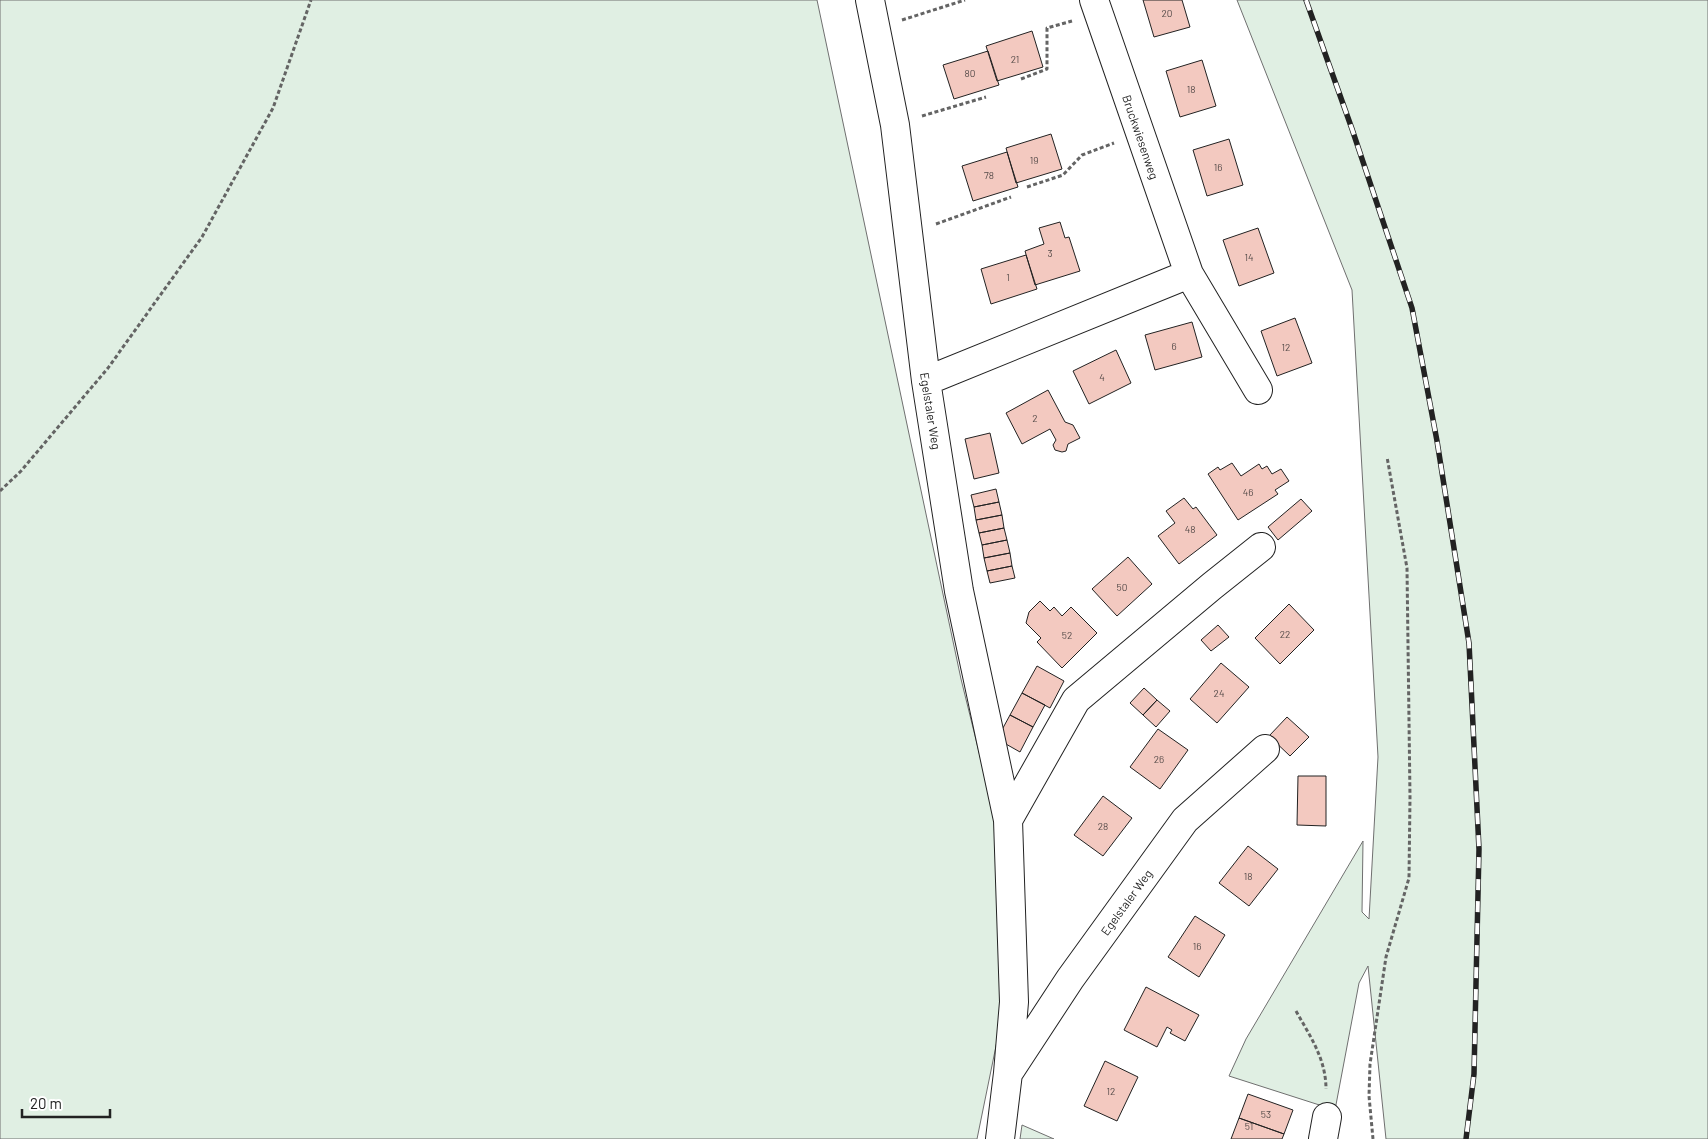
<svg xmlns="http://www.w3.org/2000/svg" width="1708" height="1139" viewBox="0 0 1708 1139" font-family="Barlow,sans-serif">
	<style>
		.green { fill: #e0efe3; stroke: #6f6f6f }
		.building { fill: #f3c9c0; stroke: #222 }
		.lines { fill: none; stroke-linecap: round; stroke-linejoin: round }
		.minor-casing { stroke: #222; stroke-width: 30 }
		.path { stroke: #646464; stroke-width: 3; stroke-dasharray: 4 2.5; stroke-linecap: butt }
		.minor { stroke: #fff; stroke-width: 28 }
		.rail-casing { stroke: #222; stroke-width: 5.5 }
		.rail { stroke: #fff; stroke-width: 4; stroke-dasharray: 11; stroke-linecap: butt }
		.labels { text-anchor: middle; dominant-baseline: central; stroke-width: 4; stroke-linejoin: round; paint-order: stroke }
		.number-label { font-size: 10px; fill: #564c4a }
		.street-label { font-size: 12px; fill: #222; stroke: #fff }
	</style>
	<rect width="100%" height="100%" fill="#fff"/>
	<path class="green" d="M0 0H817L961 679 997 825 1005 1002 977 1139H0Z
		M1237 0H1708V1139H1386L1368 966 1359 983 1335 1110 1229 1076 1246 1039 1363 841 1362 912 1369 919 1378 757 1352 290Z
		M1022 1125 1054 1139H1020Z"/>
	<path class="building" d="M1143 0H1182L1190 27 1154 37Z
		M1032 31 1043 67 997 81 986 46Z
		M988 51 999 85 954 99 943 65Z
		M1202 60 1216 106 1180 117 1166 71Z
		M1051 134 1062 169 1016 183 1006 148Z
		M1229 139 1243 185 1207 196 1193 150Z
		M1007 152 1018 187 973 201 962 166Z
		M1060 222 1065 238 1069 237 1080 271 1035 285 1025 251 1044 244 1039 228Z
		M1258 228 1274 273 1239 286 1223 240Z
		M1026 255 1037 289 991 304 981 269Z
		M1295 318 1312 363 1277 376 1261 331Z
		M1192 322 1202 357 1155 370 1145 335Z
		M1116 350 1131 383 1089 404 1073 371Z
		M1048 390 1065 422 1073 425 1080 438 1068 444 1066 451 1062 452 1055 450 1053 445 1056 440 1050 429 1022 444 1006 413Z
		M990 433 999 473 974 479 965 439Z
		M1232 463 1241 476 1259 464 1262 469 1267 466 1272 474 1281 469 1289 481 1275 490 1278 494 1238 520 1208 474 1218 467 1220 470Z
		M996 489 999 502 974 507 971 495Z
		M1184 498 1193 509 1196 507 1217 535 1179 564 1158 536 1175 523 1166 511Z
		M1301 499 1312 511 1278 540 1268 527Z
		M999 502 1002 515 976 520 974 507Z
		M1002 515 1004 528 979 533 976 520Z
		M1004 528 1007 540 982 545 979 533Z
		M1007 540 1010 553 984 558 982 545Z
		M1010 553 1012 566 987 571 984 558Z
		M1128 557 1152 584 1117 616 1092 589Z
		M1012 566 1015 578 990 583 987 571Z
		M1040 601 1050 611 1054 607 1062 616 1071 607 1097 633 1062 668 1037 642 1041 638 1026 623 1029 612Z
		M1289 604 1314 630 1280 664 1255 638Z
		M1218 625 1229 637 1211 651 1201 640Z
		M1221 663 1249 687 1217 723 1190 699Z
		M1037 666 1064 681 1050 708 1022 693Z
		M1144 688 1157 700 1143 715 1130 703Z
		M1022 693 1045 705 1033 727 1010 715Z
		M1157 700 1170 711 1156 727 1143 715Z
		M1010 715 1033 727 1020 752 997 739Z
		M1287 717 1309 737 1290 756 1269 736Z
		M1158 729 1188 750 1160 789 1130 767Z
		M1298 776H1326V826L1297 825Z
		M1103 796 1132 818 1103 856 1074 835Z
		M1248 846 1278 869 1249 906 1219 883Z
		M1195 916 1225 935 1199 977 1168 957Z
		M1146 987 1199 1015 1185 1041 1170 1033 1172 1030 1167 1027 1157 1047 1124 1030Z
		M1105 1061 1138 1077 1117 1121 1084 1106Z
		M1248 1094 1293 1110 1284 1134 1239 1118Z
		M1239 1118 1284 1134 1282 1139H1231Z"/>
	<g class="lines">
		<defs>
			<path id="minor" d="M870 0 895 125 926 381 959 591 1008 820 1014 1002 1008 1073 1000 1139
				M1189 274 1258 390
				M926 381 1189 274 1094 0
				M1008 820 1076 700 1212 586 1261 547
				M1009 1072 1070 979 1185 820 1265 749
				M1323 1139 1327 1117"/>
		</defs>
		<use href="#minor" class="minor-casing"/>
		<path class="path" d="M902 20 965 0
			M1021 79 1047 69V28L1072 21
			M922 116 986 97
			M1027 187 1063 175 1082 155 1114 143
			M936 224 1011 197
			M0 491 21 471 108 368 202 237 273 108 311 0
			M1296 1011C1310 1036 1326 1059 1326 1089
			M1373 1139 1369 1096 1370 1064 1386 957 1409 878 1410 797 1407 568 1387 457"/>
		<use href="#minor" class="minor"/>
		<defs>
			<path id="rail" d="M1306 0 1352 129 1412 308 1437 441 1469 643 1479 849 1474 1074 1466 1139"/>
		</defs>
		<use href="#rail" class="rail-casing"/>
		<use href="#rail" class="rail"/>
	</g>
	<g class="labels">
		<g class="number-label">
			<text x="1167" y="13">20</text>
			<text x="1015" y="59">21</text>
			<text x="970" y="73">80</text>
			<text x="1191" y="89">18</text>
			<text x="1034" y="160">19</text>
			<text x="1218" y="167">16</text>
			<text x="989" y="175">78</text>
			<text x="1050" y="253">3</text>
			<text x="1249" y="257">14</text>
			<text x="1008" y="277">1</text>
			<text x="1174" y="346">6</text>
			<text x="1286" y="347">12</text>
			<text x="1102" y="377">4</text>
			<text x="1035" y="418">2</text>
			<text x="1248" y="492">46</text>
			<text x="1190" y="529">48</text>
			<text x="1122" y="587">50</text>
			<text x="1285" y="634">22</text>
			<text x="1067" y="635">52</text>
			<text x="1219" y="693">24</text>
			<text x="1159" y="759">26</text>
			<text x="1103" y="826">28</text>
			<text x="1248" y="876">18</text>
			<text x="1197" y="946">16</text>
			<text x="1111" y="1091">12</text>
			<text x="1266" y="1114">53</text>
			<text x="1249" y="1126">51</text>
		</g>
		<g class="street-label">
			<text transform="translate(1141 137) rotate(71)">Bruckwiesenweg</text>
			<text transform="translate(931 411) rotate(81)">Egelstaler Weg</text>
			<text transform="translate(1126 902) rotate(-54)">Egelstaler Weg</text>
		</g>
	</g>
	<path d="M22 1109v8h88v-8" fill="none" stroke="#222222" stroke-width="2.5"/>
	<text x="30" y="1109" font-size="15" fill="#222222" stroke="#ffffff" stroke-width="4" paint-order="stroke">20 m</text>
</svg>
